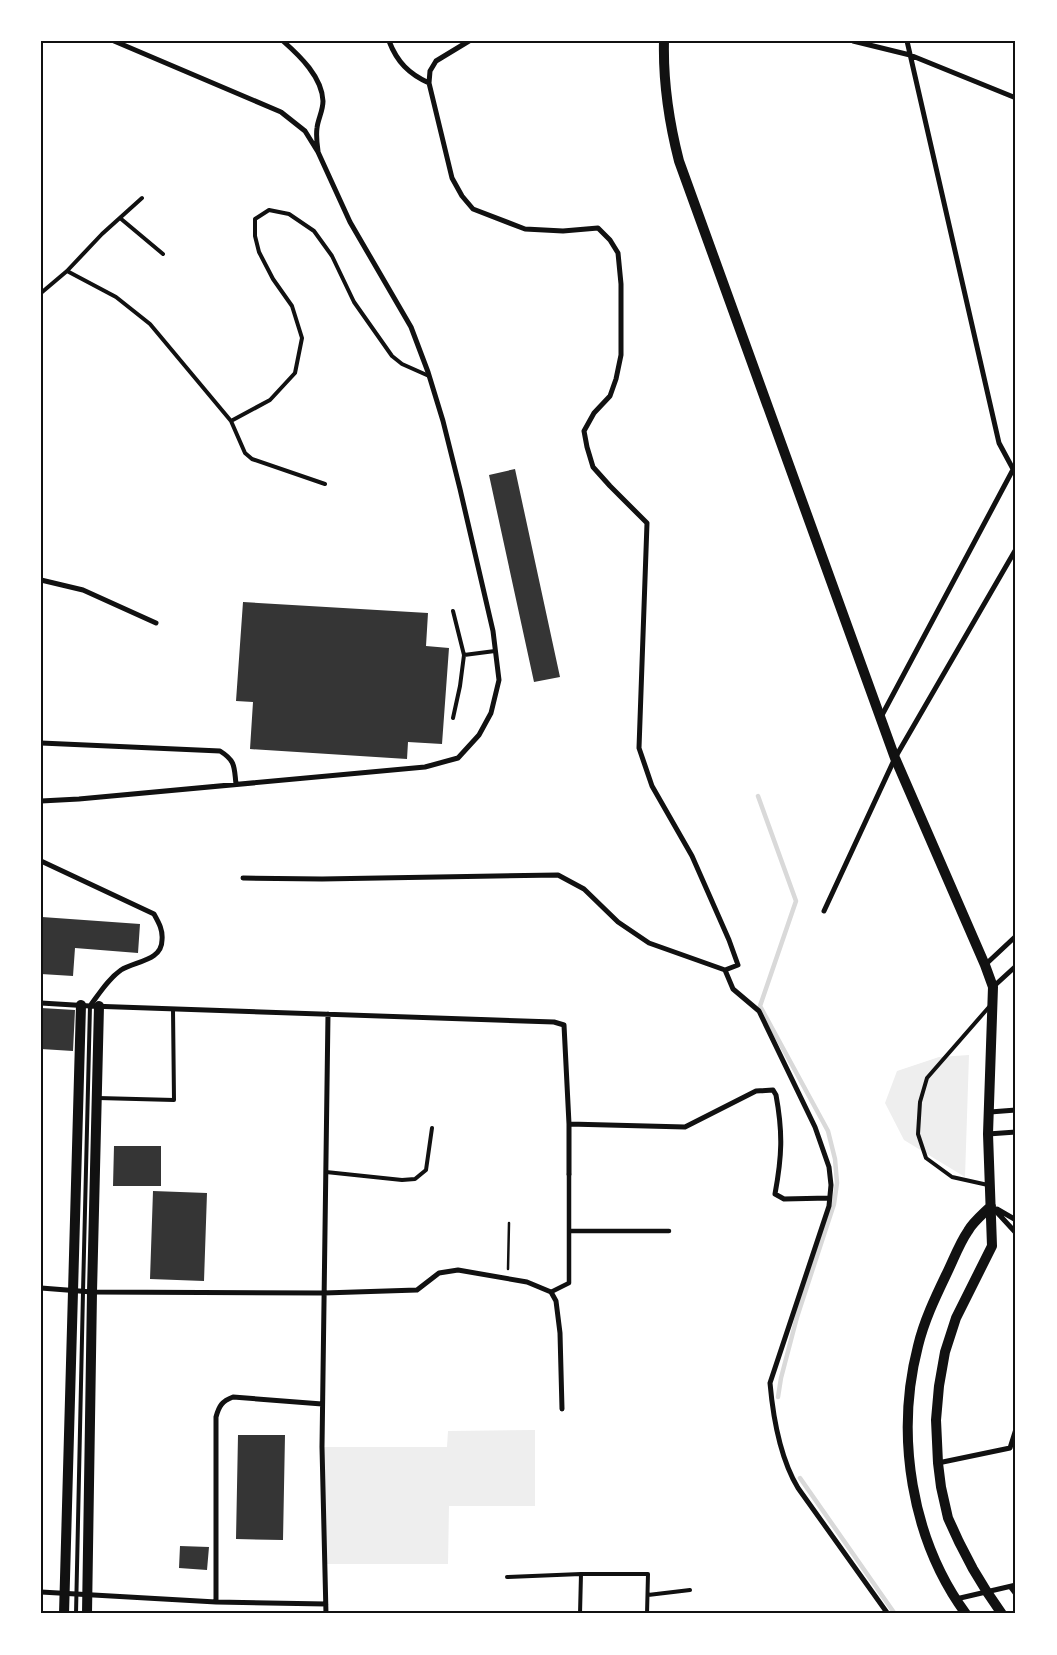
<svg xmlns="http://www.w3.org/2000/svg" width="1057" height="1655" viewBox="0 0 1057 1655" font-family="'Open Sans',sans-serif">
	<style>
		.green { fill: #eee }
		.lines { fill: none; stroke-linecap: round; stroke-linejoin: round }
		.stream { stroke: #d9d9d9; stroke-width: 4.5 }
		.building { fill: #353535 }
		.path { stroke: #111; stroke-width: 2.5 }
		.service { stroke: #111; stroke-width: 4 }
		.pedestrian { stroke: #111; stroke-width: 4.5 }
		.minor { stroke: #111; stroke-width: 5 }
		.secondary { stroke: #111; stroke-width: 10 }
		.neatline { fill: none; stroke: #111; stroke-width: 2 }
	</style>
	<rect width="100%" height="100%" fill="#fff"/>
	<path class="green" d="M969 1055 965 1177 904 1140 885 1103 897 1071 939 1057Z
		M535 1430V1506H449L448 1564H325L322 1447H447L448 1431Z"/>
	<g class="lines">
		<path class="stream" d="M758 796 796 901 760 1006 828 1131 835 1159 837 1183 834 1204 797 1317 781 1378 778 1397
			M800 1478 895 1614"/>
	</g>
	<path class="building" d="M515 469 560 677 534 682 489 475Z
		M243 602 428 613 426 646 449 648 442 744 408 742 407 759 250 749 253 702 236 701Z
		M42 917 140 924 138 953 75 948 73 976 41 974Z
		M41 1008 75 1010 73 1051 41 1049Z
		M114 1146H161V1186H113Z
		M153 1191 207 1193 204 1281 150 1279Z
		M238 1435H285L283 1540 236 1539Z
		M180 1546 209 1547 207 1570 179 1568Z"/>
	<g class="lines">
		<path class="path" d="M508 1269 509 1223"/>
		<path class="service" d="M120 218 163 254
			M67 271 116 297 150 324 231 421 245 453 252 459 325 484
			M41 293 67 271 102 234 142 198
			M231 421 270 400 295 373 302 338 292 306 273 279 259 252 255 236V219L269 210 289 214 314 231 332 256 354 302 392 356 402 364 429 376
			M464 655 495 651
			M453 718 460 686 464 655 453 611
			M98 1098 174 1100 173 1009
			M326 1172 402 1180 415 1179 426 1170 432 1128
			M988 1185 952 1177 926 1158 918 1134 920 1102 927 1078 989 1007
			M507 1577 581 1574H648L647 1614
			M1010 1587 1016 1595
			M648 1595 690 1590
			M76 1614 83 1292 90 1006
			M580 1614 581 1574"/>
		<path class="pedestrian" d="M569 1231H669
			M551 1292 569 1283V1174"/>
		<path class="minor" d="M283 41C300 56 322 77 323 101 323 111 318 119 317 128 316 135 317 144 318 151
			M853 41 910 55 1016 98
			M907 41 999 443 1013 469 1016 471
			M429 83 430 71 436 61 469 41
			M41 580 83 590 156 623
			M881 717 1016 464
			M41 743 220 751C236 761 234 767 236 784
			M41 801 79 799 425 767 458 758 479 735 491 713 499 680 493 631 460 489 443 421 428 372 411 327 350 222 318 152 305 131 281 112 114 41
			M41 861 154 914C159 923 163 930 162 940 162 961 135 961 121 970 108 979 99 994 90 1006
			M243 878 322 879 558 875 584 889 618 922 649 943 725 970 738 965 729 940 692 856 652 786 639 748 647 523 610 486 593 467 587 447 584 431 594 413 610 396 616 379 621 355V284L618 253 610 240 598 228 563 231 525 229 473 209 462 196 452 178 429 83C409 74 397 62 389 41
			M824 911 895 758 1016 549
			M985 965 1016 936
			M725 970 733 989 759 1011 815 1127 829 1167 831 1185 829 1206 770 1383C773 1417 780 1458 798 1488L888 1614
			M993 987 1016 966
			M41 1003 90 1006 554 1022 564 1025 569 1124V1174
			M990 1112 1016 1110
			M569 1124 685 1127 756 1091 773 1090 776 1095C783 1133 782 1156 775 1194L784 1199 829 1198
			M988 1134 1016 1132
			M993 1208 1016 1233
			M997 1209 1016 1220
			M41 1288 92 1292 324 1293 417 1290 439 1273 458 1270 527 1282 551 1292 556 1301 560 1333 562 1409
			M938 1463 1010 1448 1016 1429
			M41 1592 216 1602 326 1604
			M956 1599 1016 1585
			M216 1602V1417C219 1406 222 1401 233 1397L322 1404
			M326 1614 322 1447 328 1014"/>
		<path class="secondary" d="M664 41C663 82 669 122 679 161L895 758 985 965 993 987 988 1134 992 1246 956 1318 945 1352 939 1386 936 1420 938 1463 941 1487 948 1518 959 1542 973 1569 987 1592 1002 1614
			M64 1614 81 1005
			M87 1614 92 1292 99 1006
			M966 1614C911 1539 895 1435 918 1346 924 1321 935 1298 946 1275 953 1261 959 1244 968 1231 973 1222 983 1214 991 1206"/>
	</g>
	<rect width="1057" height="1655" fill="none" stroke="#ffffff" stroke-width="85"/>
	<rect x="42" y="42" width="972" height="1570" class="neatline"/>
</svg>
